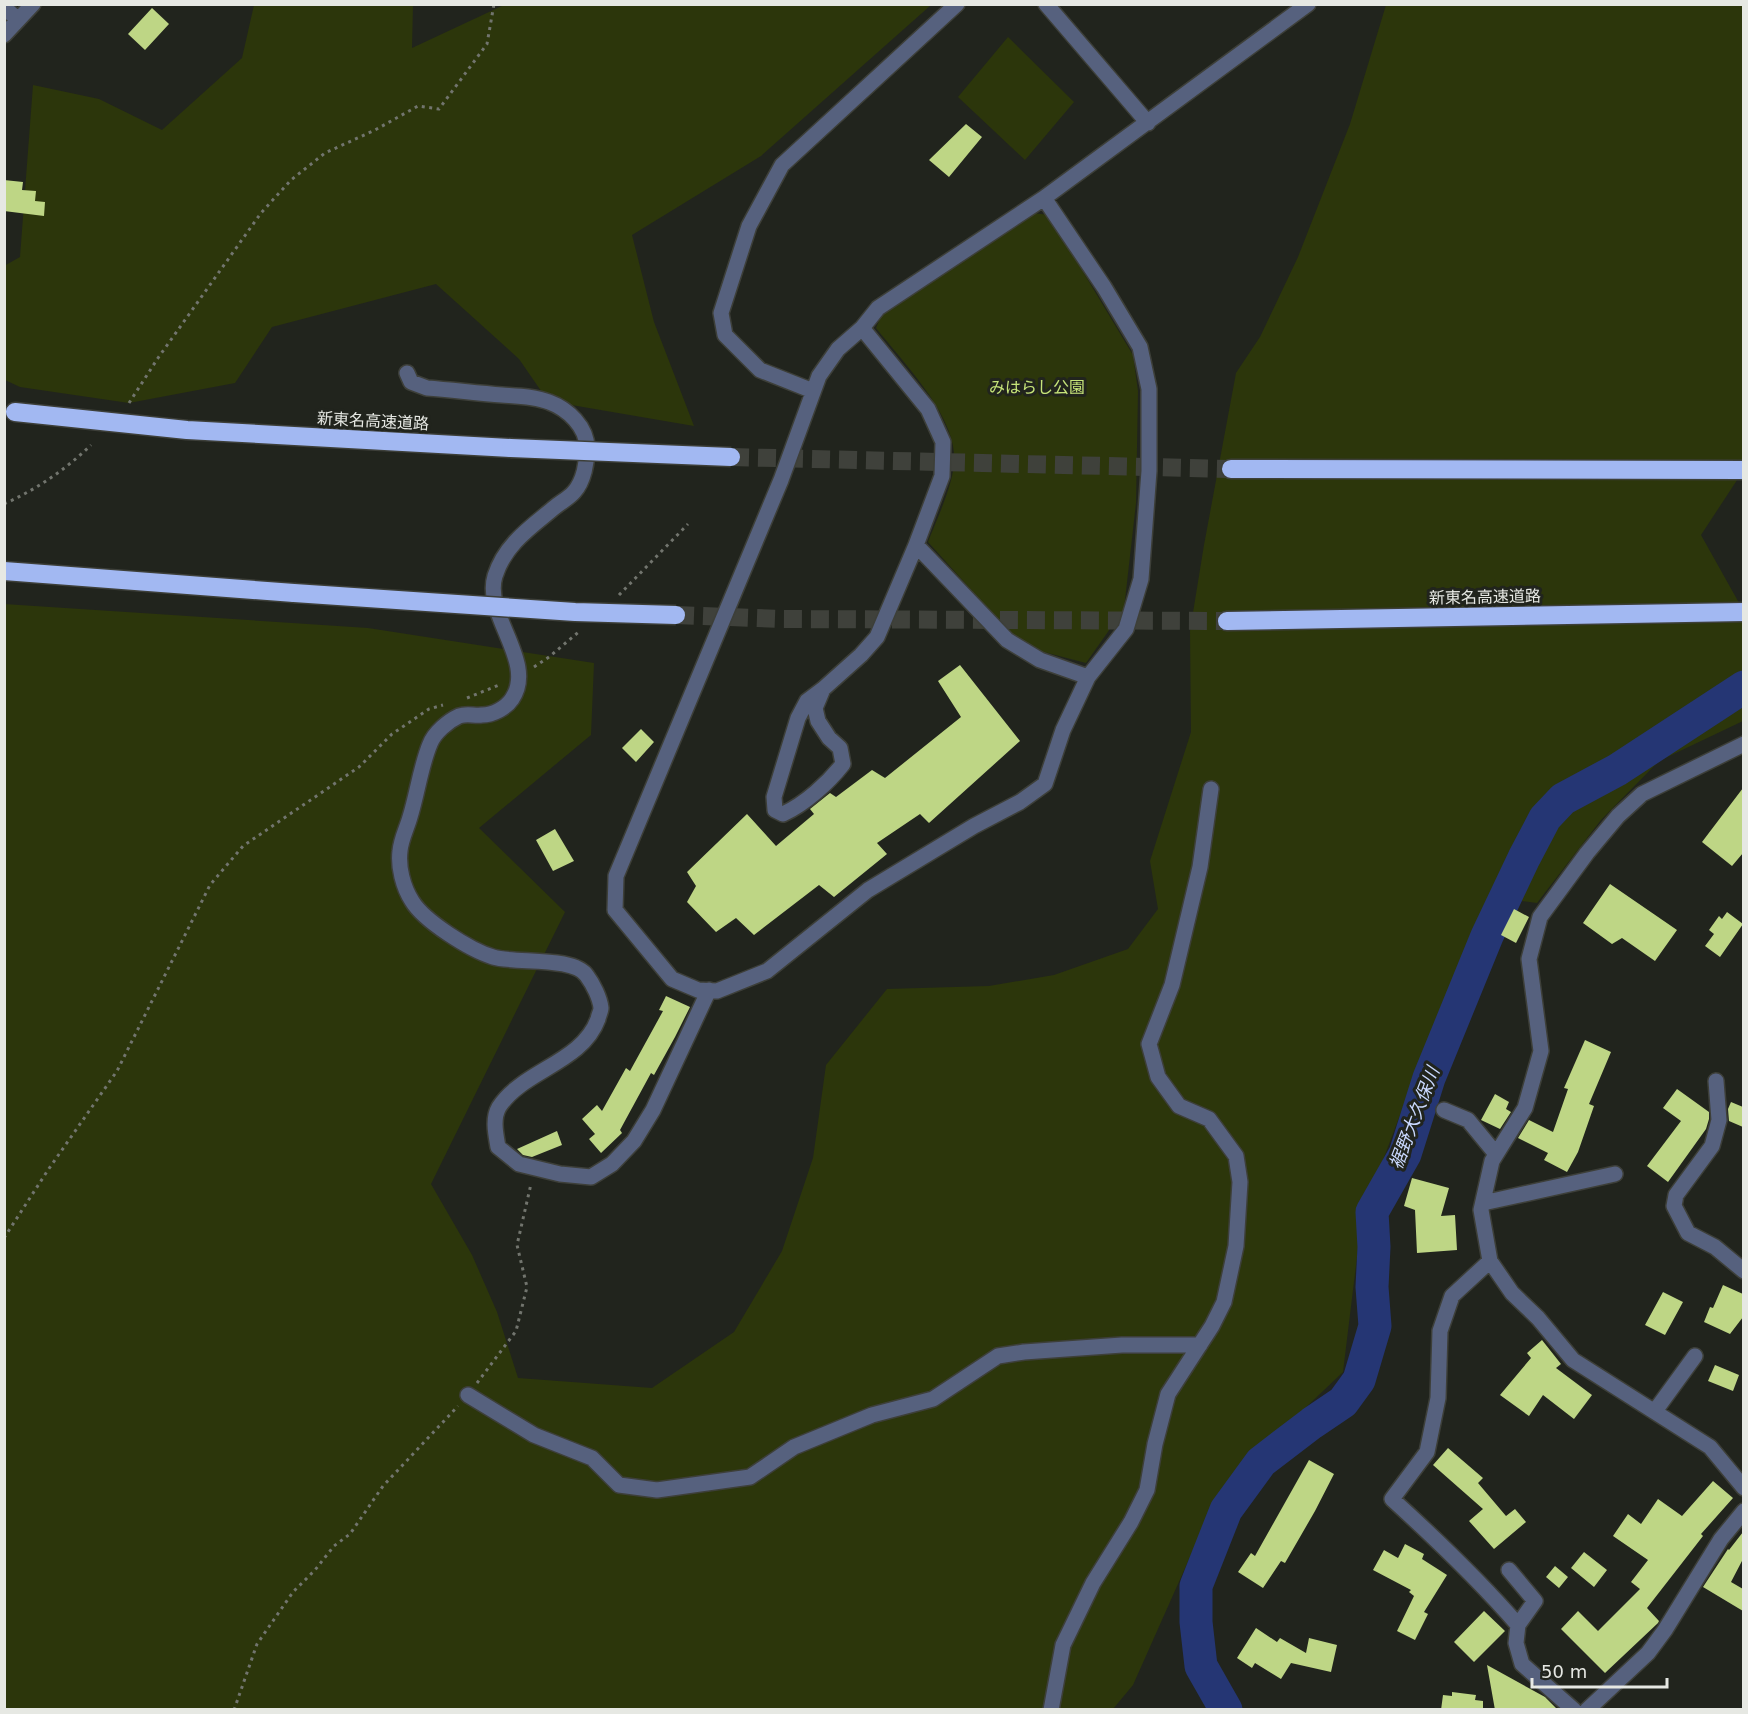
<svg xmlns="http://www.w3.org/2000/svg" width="1748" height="1714" viewBox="0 0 1748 1714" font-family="'DejaVu Sans','Noto Sans JP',sans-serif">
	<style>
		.green { fill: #2c360b }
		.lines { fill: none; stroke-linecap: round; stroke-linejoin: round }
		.river { stroke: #253674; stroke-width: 33 }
		.building { fill: #bed685 }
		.highway-tunnel { stroke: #3f413b; stroke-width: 18; stroke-dasharray: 18 9; stroke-linecap: butt }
		.minor-casing { stroke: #3d3f39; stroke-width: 18 }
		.highway-casing { stroke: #3d3f39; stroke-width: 21 }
		.path { stroke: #72756e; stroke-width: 3; stroke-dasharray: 3 4.5; stroke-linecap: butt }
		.minor { stroke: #56617e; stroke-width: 15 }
		.highway { stroke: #a2b8f2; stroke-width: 18 }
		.highway-bridge-casing { stroke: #3d3f39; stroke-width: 21; stroke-linecap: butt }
		.highway-bridge { stroke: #a2b8f2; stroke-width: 18 }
		.labels { text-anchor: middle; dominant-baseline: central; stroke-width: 6; stroke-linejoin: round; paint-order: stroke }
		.park-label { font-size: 16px; fill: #c6e479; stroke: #21241d }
		.street-label { font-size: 16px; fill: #e6e8e3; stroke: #21241d }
		.water-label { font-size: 18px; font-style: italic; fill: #cad9ff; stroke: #21241d }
	</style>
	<rect width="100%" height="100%" fill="#21241d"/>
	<path class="green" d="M254 5H413L412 48 504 5H931L761 156 632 235 654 322 694 426 548 401 519 359 436 284 272 327 235 383 129 403 20 387 5 380 4 266 20 257 33 85 99 99 162 130 242 58Z
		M1386 5H1743V471L1701 535 1743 610V721L1659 761 1601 820 1537 903 1500 898 1427 1043 1362 1216 1343 1372 1239 1471 1202 1530 1133 1685 1113 1709H5L4 604 368 628 594 663 591 735 479 828 565 912 431 1184 472 1255 497 1312 518 1378 652 1388 734 1332 782 1251 813 1158 826 1065 887 989 989 986 1054 975 1128 949 1158 909 1150 861 1191 732 1190 631 1204 545 1236 373 1260 337 1298 257 1350 124Z
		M1008 37 1074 102 1025 160 958 97Z
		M1033 213 1049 215 1133 355 1138 391 1136 503 1124 609 1086 663 1032 649 1010 633 928 542C937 518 957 478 954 453 951 411 902 361 876 328L883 311Z"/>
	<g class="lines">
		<path class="river" d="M1226 1710 1201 1666 1196 1622V1586L1226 1510 1261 1462 1312 1423 1343 1402 1359 1380 1375 1326 1372 1287 1374 1247 1372 1212 1405 1154 1429 1078 1487 936 1524 858 1545 818 1563 799 1617 770 1744 687"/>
	</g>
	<path class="building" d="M152 8 169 24 145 50 128 34Z
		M966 124 982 137 949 177 929 160Z
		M4 180 23 182 22 190 36 191 35 201 45 202 44 216 4 211Z
		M960 665 1020 741 929 823 920 814 877 843 887 854 834 897 819 885 754 935 736 918 716 932 687 902 696 886 687 872 747 814 776 846 814 814 810 809 830 793 836 797 872 770 885 778 961 717 938 681Z
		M641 729 654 742 636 762 622 748Z
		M1743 788V853L1732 866 1702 842Z
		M555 829 574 861 553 871 536 840Z
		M1610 884 1677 930 1655 961 1622 938 1612 944 1583 923Z
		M1514 909 1529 917 1516 943 1501 935Z
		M1727 912 1743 924 1720 957 1705 946 1714 934 1709 930 1719 916 1722 919Z
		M666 996 690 1007 675 1037 654 1075 651 1073 620 1130 622 1133 601 1153 589 1139 595 1134 582 1119 597 1105 602 1111 626 1068 630 1071 663 1011 659 1010Z
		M1585 1040 1611 1052 1589 1104 1594 1106 1578 1152 1567 1172 1544 1160 1548 1153 1518 1138 1529 1120 1553 1132 1568 1089 1564 1088Z
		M1677 1089 1709 1112V1119L1706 1129 1668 1182 1647 1166 1681 1121 1663 1108Z
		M1495 1094 1509 1102 1506 1109 1511 1112 1500 1129 1481 1120Z
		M1731 1102 1743 1107V1127L1729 1121 1728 1109Z
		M557 1131 562 1145 532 1157 523 1155 517 1149Z
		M1412 1178 1449 1188 1441 1216 1455 1215 1457 1250 1417 1253 1415 1210 1404 1206Z
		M1723 1285 1743 1294V1317L1730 1334 1704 1322 1710 1307 1713 1308Z
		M1663 1292 1683 1302 1665 1335 1645 1325Z
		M1542 1340 1561 1364 1556 1368 1592 1395 1574 1419 1543 1395 1529 1416 1500 1395 1531 1358 1527 1353Z
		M1715 1365 1739 1375 1733 1391 1708 1381Z
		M1448 1448 1483 1478 1478 1483 1506 1516 1515 1509 1526 1522 1494 1549 1469 1521 1483 1509 1433 1465Z
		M1309 1460 1334 1474 1315 1511 1285 1563 1281 1561 1263 1588 1238 1572 1251 1553 1255 1556Z
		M1713 1481 1733 1498 1701 1534 1703 1536 1647 1608 1659 1621 1658 1623 1605 1673 1561 1629 1578 1611 1598 1631 1640 1589 1631 1582 1648 1560 1613 1536 1628 1514 1641 1524 1658 1499 1682 1516Z
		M1743 1532V1559L1731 1582 1743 1589V1611L1703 1587 1728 1549 1729 1550Z
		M1405 1544 1424 1554 1422 1559 1447 1575 1424 1612 1428 1614 1415 1640 1397 1631 1414 1596 1409 1592 1411 1590 1373 1570 1384 1550 1398 1558Z
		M1584 1552 1607 1570 1594 1587 1571 1568Z
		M1555 1566 1568 1577 1559 1588 1546 1577Z
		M1484 1611 1505 1631 1474 1662 1454 1642Z
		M1256 1628 1277 1642 1280 1638 1306 1653 1309 1638 1337 1645 1331 1672 1291 1663 1281 1679 1255 1663 1252 1668 1237 1658Z
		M1487 1665 1545 1697 1558 1710H1495Z
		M1452 1692 1476 1695 1475 1700 1483 1701V1710H1441L1443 1695 1452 1696Z"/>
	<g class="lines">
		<path class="highway-tunnel" d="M731 457 1231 469
			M676 615 783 619 1227 621"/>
		<defs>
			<path id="minor" d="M1046 4 1148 123
				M4 7 18 20
				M4 35 33 4
				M1044 198 1104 287 1140 347 1149 389V471L1141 579 1126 629 1088 677 1063 730 1045 784 1020 802 974 826 868 890 767 971 717 991 698 990 672 979 615 910 616 876 781 480 819 376 838 349 862 328 878 308 1044 198 1308 4
				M407 373 411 382 427 388C452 390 477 393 502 395 517 396 534 396 549 402 568 409 587 427 587 448 587 462 584 481 574 492 569 498 561 502 555 507 531 527 505 544 495 576 483 615 537 662 512 699 506 708 493 715 482 715 474 716 467 713 459 716 448 721 434 733 430 744 421 765 417 795 410 817 407 828 401 839 400 851 398 867 403 887 412 901 424 921 470 950 493 957 516 964 574 956 587 976 593 984 600 998 601 1008 601 1011 598 1017 598 1019 582 1063 523 1070 499 1107 492 1119 496 1135 498 1147L519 1164 560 1174 591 1177 612 1164 634 1141 653 1110 709 990
				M813 391 760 370 725 335 721 313 749 226 782 165 957 4
				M916 545 1007 640 1040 660 1088 677
				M823 689 807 701 798 718 774 797 775 810 783 814C805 804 828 783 843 764L840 748 829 738 818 721 815 708 823 689 861 655 877 637 916 545 942 476 943 442 928 409 862 328
				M1744 744 1642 794 1618 816 1587 853 1540 917 1529 959 1541 1051 1525 1108 1492 1161 1481 1210 1490 1261 1512 1293 1538 1318 1573 1360 1710 1447 1744 1488
				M1716 1081 1719 1120 1712 1146 1676 1195 1674 1206 1688 1233 1715 1247 1744 1271
				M1444 1110 1468 1120 1496 1154
				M1483 1203 1615 1174
				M1490 1261 1452 1296 1440 1331 1438 1398 1427 1452 1392 1499C1436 1539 1479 1580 1518 1625L1516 1643 1522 1664 1574 1710
				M468 1395 534 1435 592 1458 619 1485 657 1490 750 1477 794 1447 872 1415 933 1399 998 1356 1024 1352 1122 1345H1200
				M1655 1411 1695 1356
				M1509 1570 1535 1601 1518 1625
				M1051 1710 1063 1645 1093 1583 1131 1522 1147 1490 1155 1444 1168 1394 1212 1326 1224 1302 1236 1246 1240 1182 1236 1156 1209 1119 1179 1106 1158 1077 1149 1044 1172 985 1200 867 1211 789
				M1587 1710 1648 1653 1665 1630 1721 1539 1744 1511"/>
			<path id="highway" d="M15 412 187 430 511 448
				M1231 469 1744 470
				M4 571 294 593
				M1227 621 1744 612"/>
		</defs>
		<use href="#minor" class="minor-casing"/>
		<use href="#highway" class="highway-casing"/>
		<path class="path" d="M129 403 158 358 261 213 291 180 325 153 375 130 418 106 439 109 487 44 494 4
			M4 504C37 489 65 470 91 445
			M619 595 688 524
			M534 667 549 657 581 630
			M467 698 499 685
			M4 1238 48 1170 117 1071 210 885 243 846 359 767 392 734 429 709 443 705
			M477 1383 516 1331 527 1287 517 1245 531 1184
			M234 1710 257 1644 293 1592 315 1570 334 1546 350 1534 383 1486 458 1406"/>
		<use href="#minor" class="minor"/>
		<use href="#highway" class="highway"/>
		<defs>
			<path id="highway-bridge" d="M511 448 731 457
				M294 593 575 612 676 615"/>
		</defs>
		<use href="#highway-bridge" class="highway-bridge-casing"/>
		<use href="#highway-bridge" class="highway-bridge"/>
	</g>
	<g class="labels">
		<g class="park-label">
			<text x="1037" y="387">みはらし公園</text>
		</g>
		<g class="street-label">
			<text transform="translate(373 421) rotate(3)">新東名高速道路</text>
			<text transform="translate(1485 597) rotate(-1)">新東名高速道路</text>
		</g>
		<g class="water-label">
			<text transform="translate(1414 1118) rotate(-69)">裾野大久保川</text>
		</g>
	</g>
	<rect width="1748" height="1714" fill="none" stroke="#e6e8e3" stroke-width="12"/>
	<path d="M1532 1678v9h135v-9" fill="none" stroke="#e6e8e3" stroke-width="3"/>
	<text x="1541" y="1678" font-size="18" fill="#e6e8e3" stroke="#21241d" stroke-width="4.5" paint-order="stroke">50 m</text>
</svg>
